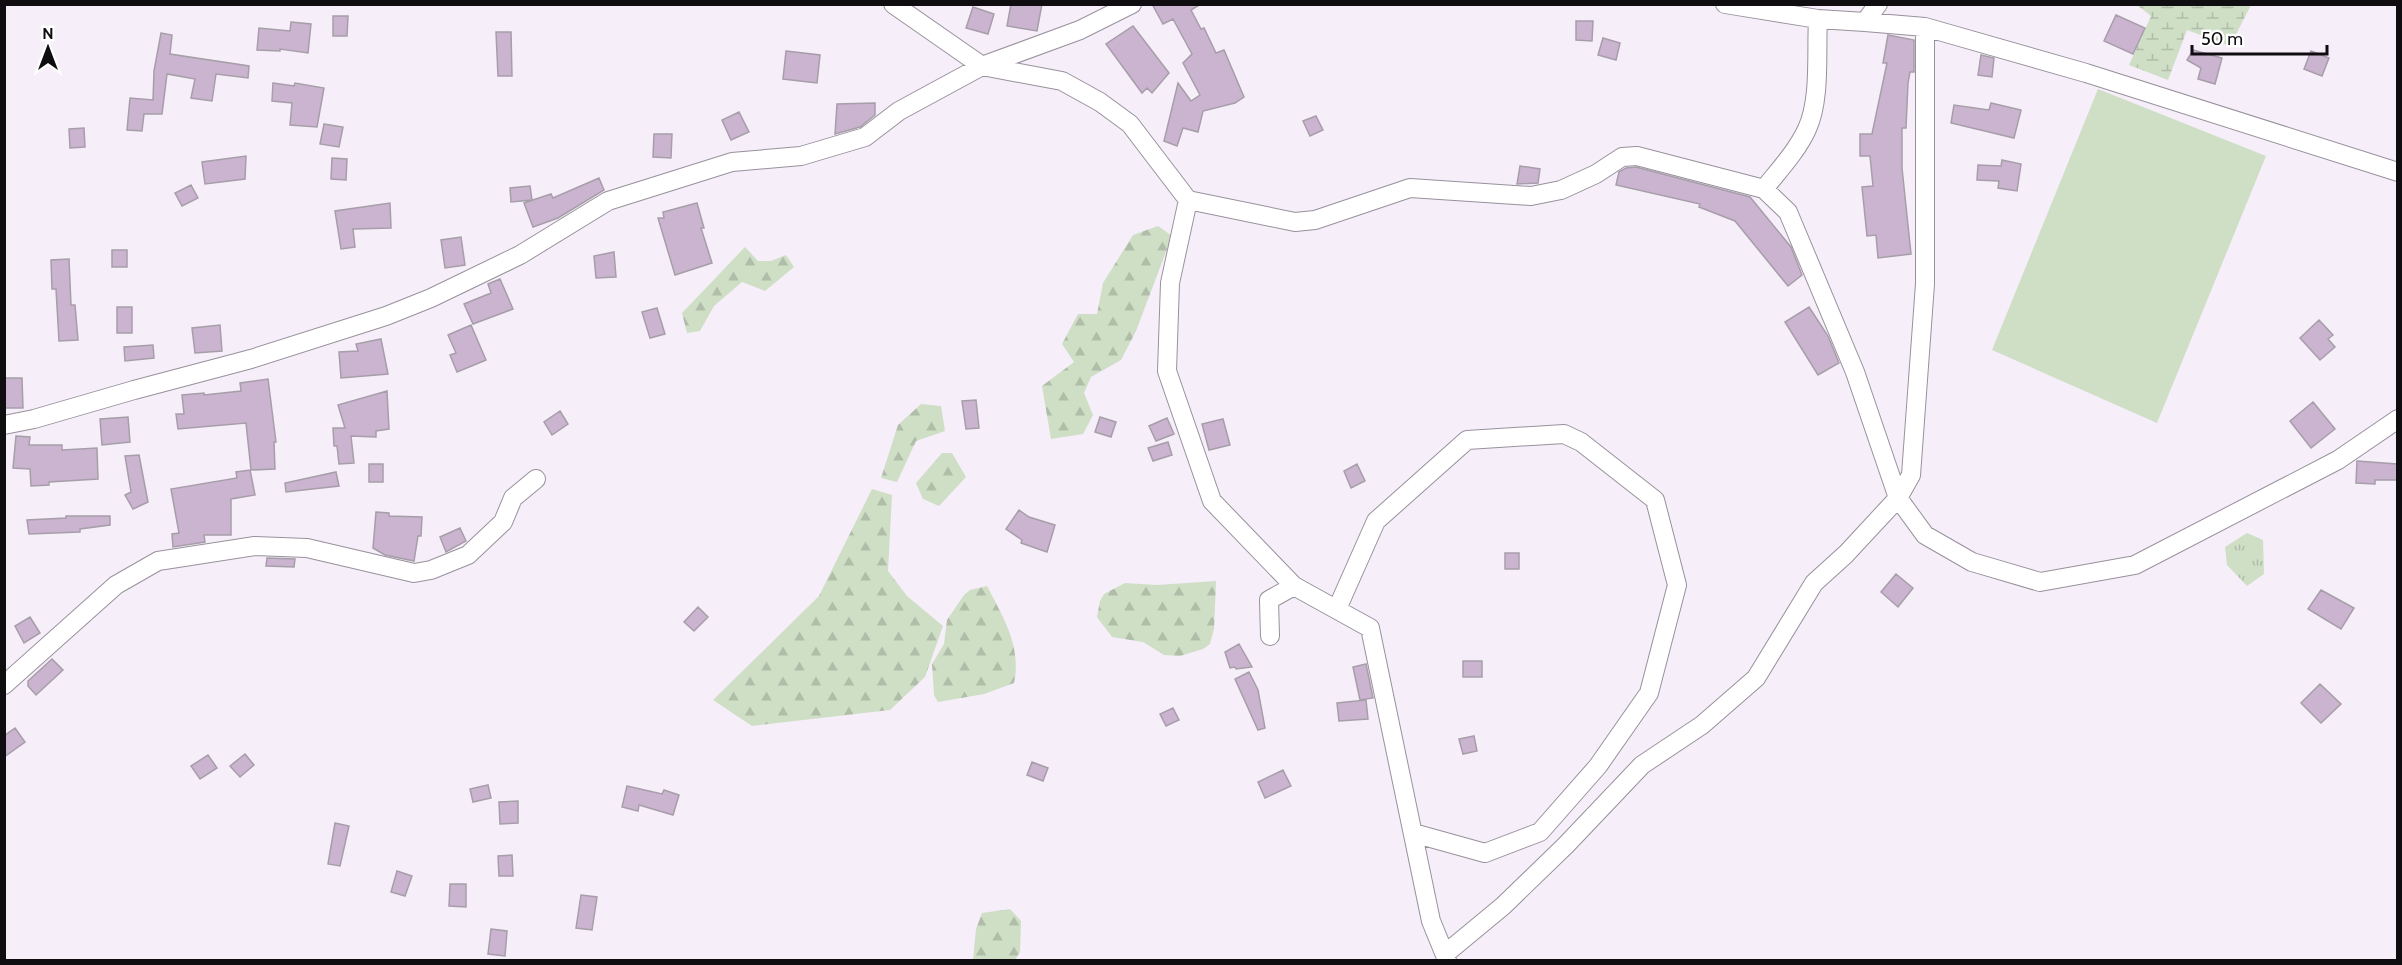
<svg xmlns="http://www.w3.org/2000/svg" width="2402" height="965" viewBox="0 0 2402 965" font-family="Cabin,sans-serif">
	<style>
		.grass { fill: url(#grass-tufts) }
		.forest { fill: url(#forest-firs) }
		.wetland { fill: url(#wetland-marsh) }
		.green { fill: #cedfc6 }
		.building { fill: #cbb4d0; stroke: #a69ea8; stroke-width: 1.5 }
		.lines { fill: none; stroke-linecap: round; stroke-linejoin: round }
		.street-casing { stroke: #98919c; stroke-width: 20 }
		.street { stroke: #fff; stroke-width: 18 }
	</style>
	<defs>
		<pattern id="grass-tufts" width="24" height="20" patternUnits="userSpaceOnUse" patternTransform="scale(1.5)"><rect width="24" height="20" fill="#cedfc6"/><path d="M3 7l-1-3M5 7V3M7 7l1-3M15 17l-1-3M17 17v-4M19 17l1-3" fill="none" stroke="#b0bea9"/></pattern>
		<pattern id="forest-firs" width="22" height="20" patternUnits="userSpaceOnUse" patternTransform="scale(1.5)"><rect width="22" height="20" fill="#cedfc6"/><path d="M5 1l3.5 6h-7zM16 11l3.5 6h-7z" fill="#b0bea9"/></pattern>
		<pattern id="wetland-marsh" width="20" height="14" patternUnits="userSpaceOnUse" patternTransform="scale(1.5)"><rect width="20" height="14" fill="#cedfc6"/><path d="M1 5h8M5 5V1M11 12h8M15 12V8" fill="none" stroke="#b0bea9"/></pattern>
	</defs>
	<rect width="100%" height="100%" fill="#f6eef9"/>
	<path class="grass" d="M2247 533 2263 540 2264 574 2247 586 2227 565 2225 547Z"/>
	<path class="forest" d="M1158 226 1172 236 1136 331 1121 360 1091 377 1084 393 1093 415 1083 434 1051 439 1042 386 1074 362 1062 344 1078 314H1097L1103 283 1133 235Z
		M745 247 758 261H771L786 255 794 267 765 291 742 282 714 306 700 331 687 333 682 313Z
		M921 404 941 406 945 431 916 441 897 482 881 478 898 425Z
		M942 453H952L966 477 939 506 923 499 916 483Z
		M872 489 892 495 888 571 907 596 943 626 925 677 890 710 752 726 713 700 819 596Z
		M1216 581 1214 629 1210 644 1203 649 1180 656 1164 655 1143 642 1112 637 1097 617 1100 601 1104 594 1125 583 1157 585Z
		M987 586C1003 617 1022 647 1014 683L984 694 938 702 934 695 932 664 944 644 947 620 964 595 970 590Z
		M1010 909 1021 921 1020 952 1015 960H973L976 929 982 913Z"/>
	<path class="wetland" d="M2137 5H2251L2230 46 2187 30 2168 80 2129 65 2151 16Z"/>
	<path class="green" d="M2098 89 2266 156 2157 423 1992 350Z"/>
	<path class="building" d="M1011 4H1042L1037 31 1007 26Z
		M1152 4H1201L1191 10 1201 29 1204 28 1216 53 1224 50 1244 97 1235 103 1203 111 1198 132 1183 128 1177 146 1164 141 1178 83 1191 101 1200 95 1183 63 1192 54 1173 19 1163 24Z
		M973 7 994 14 988 34 966 28Z
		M2116 15 2145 28 2133 54 2104 41Z
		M333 16H348L347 36H333Z
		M1576 21H1593L1592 41 1576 40Z
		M291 22 311 24 308 53 280 49V51L257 50 259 28 290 31Z
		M1133 26 1169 73 1152 93 1147 88 1142 93 1106 44Z
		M496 32H511L512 76H498Z
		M161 33 172 35 170 54 249 66 248 78 216 74 212 101 191 98 195 79 167 74 162 114H144L142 131 127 130 130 98 153 100 154 71Z
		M1888 35 1914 40V72H1910L1908 83 1906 128H1902V168L1911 254 1878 258 1876 235 1867 236 1862 187 1873 186 1870 156H1860V134H1872L1887 63H1883Z
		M1603 38 1620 43 1616 60 1598 55Z
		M2193 50 2222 58 2215 84 2198 79 2201 68 2187 60Z
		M786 51 820 55 817 83 783 79Z
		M2311 51 2329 58 2322 76 2304 69Z
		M1981 55 1994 58 1992 77 1978 75Z
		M273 83 294 86 295 83 324 88 317 127 290 125 292 103 272 101Z
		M875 103V115L860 127 835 134 837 104Z
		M1991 103 2021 110 2014 138 1951 123 1954 105 1989 110Z
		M739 112 749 132 731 140 722 120Z
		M1316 116 1323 130 1310 136 1303 121Z
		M324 124 343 127 339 147 320 144Z
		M84 128 85 147 70 148 69 129Z
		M654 134H672L671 158 653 157Z
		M246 156 245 179 205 184 202 162Z
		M332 158 347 159 346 180 331 179Z
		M2002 160 2021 164 2017 191 1998 188 1999 181 1977 180 1978 165 2001 166Z
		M1520 166 1540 169 1538 183 1517 184Z
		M1636 167 1750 197 1791 247 1802 275 1788 286 1735 221 1699 207 1700 204 1616 185 1619 172 1626 168Z
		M599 178 604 190 558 218 533 227 524 203 551 194 553 198Z
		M191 185 198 198 182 206 175 193Z
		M530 186 532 200 511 202 510 188Z
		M390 203 391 228 353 229 355 247 341 249 335 211Z
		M697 203 704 228H701L712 263 675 275 658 218H664L663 212Z
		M461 237 465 265 445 268 441 240Z
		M112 250H127V267H112Z
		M614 252 616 277 596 278 594 256Z
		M69 259 71 305H75L78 340 59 341 56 289H52L51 260Z
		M500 279 513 309 473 324 464 304 491 293 488 284Z
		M117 307H132V333H117Z
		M1809 307 1828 336 1839 363 1818 375 1785 322Z
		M657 308 665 334 650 338 642 312Z
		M2319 320 2333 335 2328 339 2335 347 2320 360 2300 338Z
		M220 325 222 351 195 353 192 328Z
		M471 325 486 360 457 372 450 355 456 353 448 335Z
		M381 339 388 374 341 378 339 352 358 351 356 344Z
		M153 345 154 358 125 361 124 347Z
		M4 378H22L23 408H4Z
		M268 379 276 442H274L275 469 251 470 246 423 178 429 176 414H184L182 395 204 393V395L241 391 240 383Z
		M387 391 389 429 376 431V437L351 436 354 463 339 464 337 446H334L333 428H345L338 405Z
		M976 400 979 428 966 429 962 401Z
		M2313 402 2335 429 2311 448 2290 421Z
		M560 411 568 424 552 435 544 422Z
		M128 417 130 442 102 445 100 419Z
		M1100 417 1116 422 1111 437 1095 432Z
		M1167 418 1174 434 1156 441 1149 426Z
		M1223 419 1230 445 1209 450 1202 424Z
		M16 436 30 437 29 445H62V450L97 448 98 479 49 482V485L31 486 30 469 13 468Z
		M1168 442 1172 455 1153 461 1148 448Z
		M139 455 148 502 133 509 125 495 131 492 125 456Z
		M2357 461 2397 464V480H2375V484L2356 483Z
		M369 464H383V482H369Z
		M1357 464 1365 481 1351 488 1344 471Z
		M250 470 255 495 231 499V535H204L205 542 173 547 172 534 179 533 171 489 237 478 236 472Z
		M336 472 339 486 286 492 285 483Z
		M1019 510 1029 517 1055 525 1047 552 1021 543 1022 540 1006 529Z
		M376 512 389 513V516L422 517 421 536H418L414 561 385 555 373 548Z
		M66 516H110V525L80 529V532L29 534 27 520 66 518Z
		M460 528 466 541 446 552 440 537Z
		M1505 553H1519V569H1505Z
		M267 558 295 559 294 567 266 566Z
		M1896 574 1913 588 1898 607 1881 592Z
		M2321 590 2354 608 2341 629 2308 609Z
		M698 607 708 617 694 631 684 622Z
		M30 617 40 633 24 643 15 626Z
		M1239 644 1252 667 1236 669 1235 667 1230 668 1225 652Z
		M52 659 63 670 36 695 28 686V681Z
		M1463 661H1482V677H1463Z
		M1366 664 1373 698 1360 700 1353 667Z
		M1249 672 1258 690 1265 728 1258 730 1235 679Z
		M2320 684 2341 704 2321 723 2301 703Z
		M1366 700 1368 719 1339 721 1337 703Z
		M1173 708 1179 720 1166 726 1160 714Z
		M15 728 25 742 4 757V736Z
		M1474 736 1477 751 1463 754 1459 739Z
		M245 754 254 765 240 777 230 766Z
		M208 755 217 768 200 779 191 766Z
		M1032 762 1048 768 1043 781 1027 775Z
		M1283 770 1291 786 1265 798 1258 782Z
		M488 785 491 798 473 802 470 789Z
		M627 786 662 794 664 790 679 795 673 815 639 805 638 811 622 807Z
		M518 801V823L500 824 499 802Z
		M335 823 349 826 340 866 328 864Z
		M512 855 513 876H499L498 856Z
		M397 871 412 876 405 896 391 892Z
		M450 884H466V907L449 906Z
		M581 895 597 897 592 930 576 928Z
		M491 929 507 931 505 956 488 954Z"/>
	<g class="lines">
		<defs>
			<path id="street" d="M893 4 982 66 1062 81 1100 102 1130 124 1188 200 1170 283 1167 371 1212 501 1294 586 1370 628 1431 921 1447 960
				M1725 4 1818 19 1865 22 1878 4
				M1865 22 1925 27 2086 73 2398 172
				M1764 189C1779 170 1797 151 1807 129 1821 99 1816 52 1818 19
				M1188 200 1295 222 1315 220 1410 188 1531 196 1561 190 1596 174 1622 157 1637 156 1764 189 1788 212 1855 372 1898 498 1925 535 1972 562 2040 582 2135 565 2338 460 2398 419
				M4 425 34 419 134 390 251 359 386 316 431 298 520 255 608 201 732 162 801 156 865 137 899 111 982 66 1080 30 1132 4
				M1337 609 1376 521 1467 440 1564 434 1581 442 1655 500 1677 585 1649 693 1598 766 1540 832 1485 853 1413 833
				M1270 636 1269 600 1294 586
				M4 685 116 585 158 561 255 546 307 548 414 573 431 570 468 555 503 522 513 498 536 479
				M1445 954 1503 906 1566 845 1642 765 1702 725 1756 678 1814 583 1846 554 1898 498 1911 475 1925 284V27"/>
		</defs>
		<use href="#street" class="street-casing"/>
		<use href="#street" class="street"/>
	</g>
	<rect width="2402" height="965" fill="none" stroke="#0f0d10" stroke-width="12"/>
	<g transform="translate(48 48)" stroke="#ffffff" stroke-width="4.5" paint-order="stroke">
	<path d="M0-4.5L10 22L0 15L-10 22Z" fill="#0f0d10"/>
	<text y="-9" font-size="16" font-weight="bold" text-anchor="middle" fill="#0f0d10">N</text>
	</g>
	<path d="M2192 45v9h135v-9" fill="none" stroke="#0f0d10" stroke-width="3"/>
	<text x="2201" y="45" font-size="18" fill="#0f0d10" stroke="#ffffff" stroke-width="4.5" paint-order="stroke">50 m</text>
</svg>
